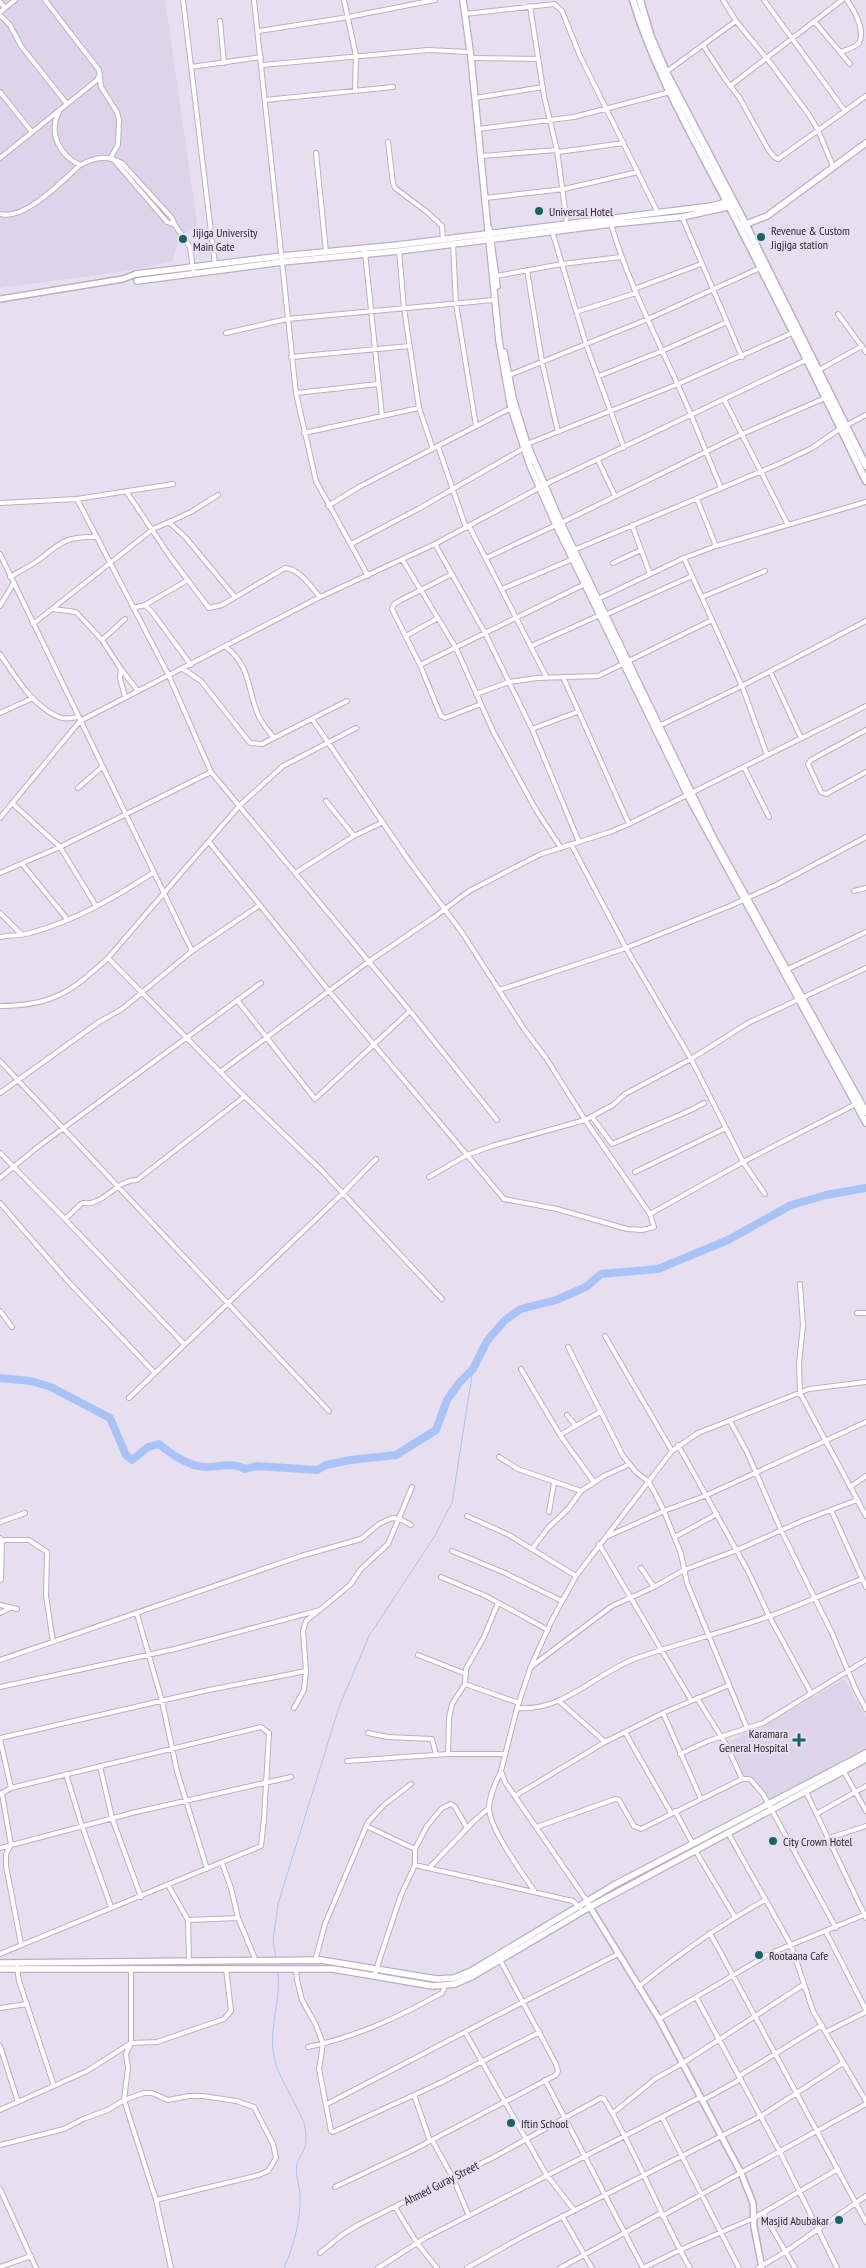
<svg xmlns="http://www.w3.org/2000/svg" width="866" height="2268" viewBox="0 0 866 2268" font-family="'PT Sans Narrow',sans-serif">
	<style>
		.built { fill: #ded3e9 }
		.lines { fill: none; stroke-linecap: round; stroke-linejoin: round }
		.stream { stroke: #aac3f7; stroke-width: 1 }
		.river { stroke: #aac3f7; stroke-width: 8 }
		.minor-casing { stroke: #b9b1c1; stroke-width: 6 }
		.tertiary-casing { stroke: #b9b1c1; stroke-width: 8 }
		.secondary-casing { stroke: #b9b1c1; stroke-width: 8 }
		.trunk-casing { stroke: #b9b1c1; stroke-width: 9 }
		.minor { stroke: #fff; stroke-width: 4 }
		.tertiary { stroke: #fff; stroke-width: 5 }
		.secondary { stroke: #fff; stroke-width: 5.5 }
		.trunk { stroke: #fff; stroke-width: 6 }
		.poi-dot { fill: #156567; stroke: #e7dfef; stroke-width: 2 }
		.labels { text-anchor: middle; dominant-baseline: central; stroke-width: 4.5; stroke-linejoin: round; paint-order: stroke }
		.poi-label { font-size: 12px; fill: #2b282e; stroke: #e7dfef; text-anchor: start }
		.street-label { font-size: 12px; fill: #2b282e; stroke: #e7dfef }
	</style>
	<rect width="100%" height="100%" fill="#e7dfef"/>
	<path class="built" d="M0 0H165L198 229 187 232 179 239 172 261 127 271 0 288Z
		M844 1679 866 1717V1749L769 1801 759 1784 752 1778 744 1777 728 1743 745 1733 760 1728Z"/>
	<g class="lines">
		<path class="stream" d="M276 1958 273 1940 278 1904 339 1707 369 1636 434 1537 452 1503 473 1369
			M278 1972C281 1998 270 2024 273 2051 276 2077 294 2097 303 2121 306 2127 307 2141 305 2147 303 2153 298 2158 297 2164 295 2175 299 2183 300 2194 301 2219 294 2246 284 2268"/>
		<path class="river" d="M0 1378 31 1381 51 1387 110 1418 126 1455 132 1460 148 1447 159 1444C171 1454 189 1466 205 1467 219 1467 233 1462 245 1469L256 1466 317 1470 326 1465 350 1460 396 1455 436 1430 447 1400 459 1383 473 1369 487 1341 505 1320 521 1309 556 1300 586 1287 601 1274 658 1269 728 1240 791 1205 826 1195 866 1188"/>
		<defs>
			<path id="minor" d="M45 0 99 70 101 87 117 112 119 120 118 145 111 157
				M183 0 215 265
				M254 0 296 393 316 481 368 576
				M344 0 356 56 355 90
				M723 0 736 21 772 65 809 115 818 130 833 166
				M764 0 845 111
				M0 2 5 8
				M530 6 544 96 557 150 567 224
				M0 12 15 0
				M465 14 554 4 562 11 580 56 658 213
				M0 15 10 25 21 46 67 104
				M220 21 224 63
				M814 21 850 64
				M259 31 348 17 435 0
				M703 45 725 79 739 97 768 149 774 157 778 159 866 96
				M840 52C847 50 854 48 859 43 866 31 854 10 847 0
				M471 58 538 59
				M262 65 428 50 470 52
				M191 67 261 57
				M666 72 736 21
				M730 86 842 0
				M0 92 32 132
				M475 98 543 87
				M265 100 393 87
				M59 112C48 133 59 155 80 165
				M478 129 574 117 670 92
				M388 142 393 183 395 188 427 212 442 226 443 240
				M558 152 624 143
				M316 153 326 252
				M481 156 557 150
				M0 158 97 80 100 74
				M113 159 167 222 175 225
				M485 198 564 189 638 172
				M0 214C25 221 63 180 80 165 95 157 107 155 122 163L172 218 175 225 190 247 193 269
				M682 217 742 357
				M611 224C627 279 653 330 677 383 693 417 706 453 721 488
				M552 231 586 344 624 448
				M453 244 456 304 476 426
				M399 251 404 308 419 408 433 449
				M365 252 382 416
				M527 270 542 362 558 432
				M496 276 562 264 621 257
				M634 289 701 264
				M576 312 636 293
				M838 314 866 352
				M226 333 287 319 494 300
				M291 357 410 346
				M819 370 862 346
				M507 376 648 319 760 268
				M599 376 662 351 727 322
				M296 393 378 384
				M724 399 788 525
				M304 433 419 408
				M527 444 678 384 792 333
				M438 446 466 528
				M598 460 615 496
				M126 491 171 558 209 608 222 605 285 568C300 569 311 587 320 597
				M77 499 169 676 211 772 410 1011 497 1120
				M697 499 716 546
				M0 503 77 499 173 484
				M328 506 359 487 511 408
				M169 522 191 512 218 495
				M561 523 742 434 825 398
				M632 525 650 574
				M469 526 547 678
				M351 544 420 508 524 448
				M435 544 485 633 532 729 579 842
				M574 550 781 463 812 448 841 428 866 415
				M0 554 192 951
				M486 558 556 525
				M684 558 742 686 767 755
				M402 559 456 648 493 731 536 810 561 848
				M613 563 641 550
				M452 574 401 600 394 604 392 609 420 665 441 716 445 718 481 704
				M10 577C20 571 31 566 40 559 62 541 68 536 97 537
				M502 589 573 559
				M702 597 765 571
				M598 599 684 558 716 546 866 502
				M145 605 188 580
				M0 606 13 584
				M133 608 145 605 152 612 191 665
				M53 609 76 612 102 640 121 669 120 678 125 697
				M605 615 692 576
				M33 624 153 529 169 522 186 538 235 597
				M406 636 438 618
				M102 640 125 619
				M531 646 600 615
				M226 647C250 666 247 686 257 712 260 722 268 730 274 738
				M0 654C15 676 33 707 59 717 65 720 72 718 78 717
				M420 665 585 584
				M121 669 138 691
				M183 669 201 681 250 743 262 744 347 701
				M770 671 801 738
				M563 677 629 824
				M476 694 509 682 537 678 598 676 712 620
				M0 713 33 698
				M312 719 409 861 463 934 524 1029 546 1058 585 1120 650 1214
				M659 726 742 686 866 621
				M532 729 577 712
				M866 730 811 760 808 764 821 792 826 794 866 772
				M744 767 769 817
				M78 788 102 767
				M326 801 354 836
				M12 803 60 847 96 906
				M0 818 80 721 320 597 435 544 550 482 806 360
				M209 842 329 991 504 1199 557 1209 627 1229 642 1230 654 1227 650 1214 743 1162 856 1104
				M571 844 626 948 691 1059 743 1162 765 1194
				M23 865 67 919
				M0 873 60 847 211 772
				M295 873 354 836 383 822
				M854 891 866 888
				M0 913 21 934
				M0 937C10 935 21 936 30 933 75 921 116 897 154 872
				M108 958 237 1089 321 1170 442 1299
				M786 970 866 932
				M499 990 626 948 730 906 778 884 866 837
				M237 1000 315 1099 410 1011
				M0 1006C52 1006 71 992 108 958L240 805 283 766 356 728
				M0 1061 329 1411
				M220 1072 368 962 433 918 469 891 541 854 610 832 629 824 866 706
				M0 1093 99 1022 122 1009 192 951 260 905
				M592 1117 612 1144 691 1110 704 1103
				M0 1153 65 1219 184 1344
				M635 1172 726 1128
				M429 1177 467 1155 492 1146 585 1120 613 1105 625 1094 691 1059 748 1023 866 968
				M0 1178 39 1146 261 983
				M0 1203 66 1279 155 1373
				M65 1219 82 1203C85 1203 91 1204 94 1202 110 1197 119 1180 137 1180L245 1096
				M800 1284 803 1325 799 1364 800 1393 866 1516
				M0 1311 12 1327
				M857 1313H866
				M605 1336 672 1451
				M568 1347 623 1456 636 1472 649 1482 664 1511 681 1554 687 1583 747 1728
				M521 1369 560 1435 594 1482
				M129 1398 343 1193 376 1159
				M567 1415 575 1425
				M730 1421 747 1452 781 1530 832 1633 856 1690 866 1709
				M560 1435 600 1412
				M678 1445 748 1571 769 1616 811 1693
				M499 1457 518 1469 581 1491
				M850 1487 866 1476
				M831 1510 866 1587
				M549 1512 554 1483
				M467 1516 509 1535 576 1576
				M0 1522 25 1513
				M606 1537 664 1511 707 1495 866 1422
				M675 1537 717 1514
				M0 1538 2 1540H29L47 1552 46 1596 53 1642
				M599 1544 691 1700
				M532 1549 548 1528 569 1508 581 1491 604 1476 630 1464
				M452 1551 505 1573 562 1601
				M641 1568 654 1587
				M441 1577 486 1596 548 1630
				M1 1580 2 1540
				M0 1605 17 1609
				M0 1613 10 1608
				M137 1614 162 1701 177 1771 207 1869
				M418 1655 466 1674
				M0 1660 301 1556 361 1539 379 1524 392 1518 400 1519 411 1525
				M532 1666 612 1606 654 1587 684 1570 737 1550 802 1521 857 1500
				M465 1684 519 1703
				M0 1687 175 1649 320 1610
				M697 1698 727 1746 742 1779
				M559 1701 605 1742
				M294 1708 304 1690 306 1671 303 1631 306 1621 350 1585 361 1569 388 1544 412 1487
				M517 1708C564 1712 595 1673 637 1658 680 1643 724 1632 767 1617 799 1606 830 1591 862 1579
				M663 1713 701 1799
				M625 1732 671 1813
				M368 1733 388 1737 432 1739 436 1755
				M0 1738 204 1691 306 1671
				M0 1739 11 1788
				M448 1754 449 1719 452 1704 465 1684 466 1669 484 1637 498 1603
				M680 1754 708 1741 763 1723 866 1660
				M347 1761 448 1754H505
				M100 1766 112 1818 141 1897
				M843 1770 866 1811
				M501 1771C496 1782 489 1796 489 1808 490 1830 523 1874 535 1892
				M66 1774 82 1826 111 1907
				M806 1792 866 1918
				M0 1794 11 1788 261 1727 269 1733 264 1819 261 1846 0 1954
				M2 1794 11 1845 6 1854V1866L21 1944
				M515 1796 605 1742 663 1713 729 1685
				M675 1811 693 1844
				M818 1813 866 1786
				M366 1826 415 1849
				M537 1827 615 1799 619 1800 634 1826 641 1829 742 1779H750L763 1794 836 1928
				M728 1833 791 1945 813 2011 866 2101
				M829 1838 866 1826
				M0 1848 136 1812 291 1777
				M695 1850 735 1917
				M222 1863 231 1888 238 1918 256 1961
				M415 1865 573 1901 580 1908
				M429 1868 474 1821 489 1808
				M168 1885 188 1920 238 1918
				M587 1901 505 1782 501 1771 517 1708 531 1666 552 1620 576 1576 672 1451 698 1433 809 1389 866 1382
				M188 1920 189 1961
				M826 1932 866 2010
				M710 1933 866 2222
				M315 1961 325 1924 368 1822 384 1805 411 1784
				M17 1967 19 1981 54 2086
				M131 1968V2043L126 2054 128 2068 124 2100 156 2200 171 2268
				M296 1969 297 1980 302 2000 316 2025 323 2044 319 2069 331 2131 333 2132 438 2084 540 2032
				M374 1976 401 1895 415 1865V1849L427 1826 442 1808 451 1804 455 1807 467 1828
				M638 1987C679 1954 720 1925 765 1900
				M696 1997 780 2152 837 2268
				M0 2008 27 2004
				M659 2019 769 1954 866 1914
				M465 2032 546 2174 574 2210
				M826 2032 866 2012
				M0 2046 18 2102
				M308 2047C356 2037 399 2017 442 1993L445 1986
				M739 2076 822 2025
				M545 2080 643 2268
				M414 2095 430 2141
				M703 2100 741 2079
				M327 2104 486 2021 618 1954
				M0 2110 87 2071 131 2043 157 2042 224 2019 231 2011 226 1968
				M613 2113 655 2079 683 2063 803 1985
				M662 2117 739 2268
				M432 2140 453 2178 469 2216
				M0 2145 64 2129 83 2119 108 2110 124 2100 144 2093H152L168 2100 189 2096H203L236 2101 254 2107 273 2144 276 2158 268 2171 259 2175 156 2200
				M335 2187 411 2151 556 2075 558 2071 556 2064 500 1960
				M0 2189 36 2268
				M395 2207 417 2243 437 2268
				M763 2213 795 2268
				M562 2216 592 2268
				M662 2216 866 2104
				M320 2253 342 2235 358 2225 494 2157 601 2098 604 2099C637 2153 659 2213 690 2268
				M0 2267 31 2256
				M378 2268 425 2238 701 2097
				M467 2268 520 2238 761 2116 843 2063
				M560 2268 661 2213
				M643 2268 680 2250 754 2218 838 2169
				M758 2268 785 2252 866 2196"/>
			<path id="tertiary" d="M0 299 123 279 136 274
				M588 1904 659 2019 741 2173 753 2203 754 2227 762 2268"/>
			<path id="secondary" d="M463 0 471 58 499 341 511 408 530 466 556 525 688 796 866 1123
				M741 226 767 216 866 143
				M489 228 497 286
				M136 274 282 256 398 245 712 206 730 201
				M137 281 282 262 399 251 611 224 682 217 732 206
				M504 352 513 398 527 444 561 523 713 837 866 1112
				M0 1963 321 1960 436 1979 454 1978 471 1971 614 1885 866 1753
				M0 1969H333L433 1986 455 1984 473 1976 590 1907 866 1759"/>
			<path id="trunk" d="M633 0C655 73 694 138 729 206 776 297 822 389 866 481
				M640 0 651 37 667 74 746 225 866 466"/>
		</defs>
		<use href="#minor" class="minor-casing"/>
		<use href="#tertiary" class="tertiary-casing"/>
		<use href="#secondary" class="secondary-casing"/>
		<use href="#trunk" class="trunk-casing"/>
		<use href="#minor" class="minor"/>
		<use href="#tertiary" class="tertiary"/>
		<use href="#secondary" class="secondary"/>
		<use href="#trunk" class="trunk"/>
	</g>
	<g class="poi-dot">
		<circle cx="539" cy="211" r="5"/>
		<circle cx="761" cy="237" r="5"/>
		<circle cx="183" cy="239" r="5"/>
		<path d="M796.5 1732.5h5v5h5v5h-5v5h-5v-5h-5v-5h5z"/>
		<circle cx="773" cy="1841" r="5"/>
		<circle cx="759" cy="1955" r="5"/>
		<circle cx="511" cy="2123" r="5"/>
		<circle cx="839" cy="2220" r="5"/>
	</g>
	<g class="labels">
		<g class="poi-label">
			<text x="549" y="211">Universal Hotel</text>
			<text x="771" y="230">Revenue &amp; Custom<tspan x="771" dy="14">Jigjiga station</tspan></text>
			<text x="193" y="232">Jijiga University<tspan x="193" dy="14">Main Gate</tspan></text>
			<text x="788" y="1733" text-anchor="end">Karamara<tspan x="788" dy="14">General Hospital</tspan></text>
			<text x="783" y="1841">City Crown Hotel</text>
			<text x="769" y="1955">Rootaana Cafe</text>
			<text x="521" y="2123">Iftin School</text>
			<text x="829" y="2220" text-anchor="end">Masjid Abubakar</text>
		</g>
		<g class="street-label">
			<text transform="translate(441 2183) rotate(-27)">Ahmed Guray Street</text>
		</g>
	</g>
</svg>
